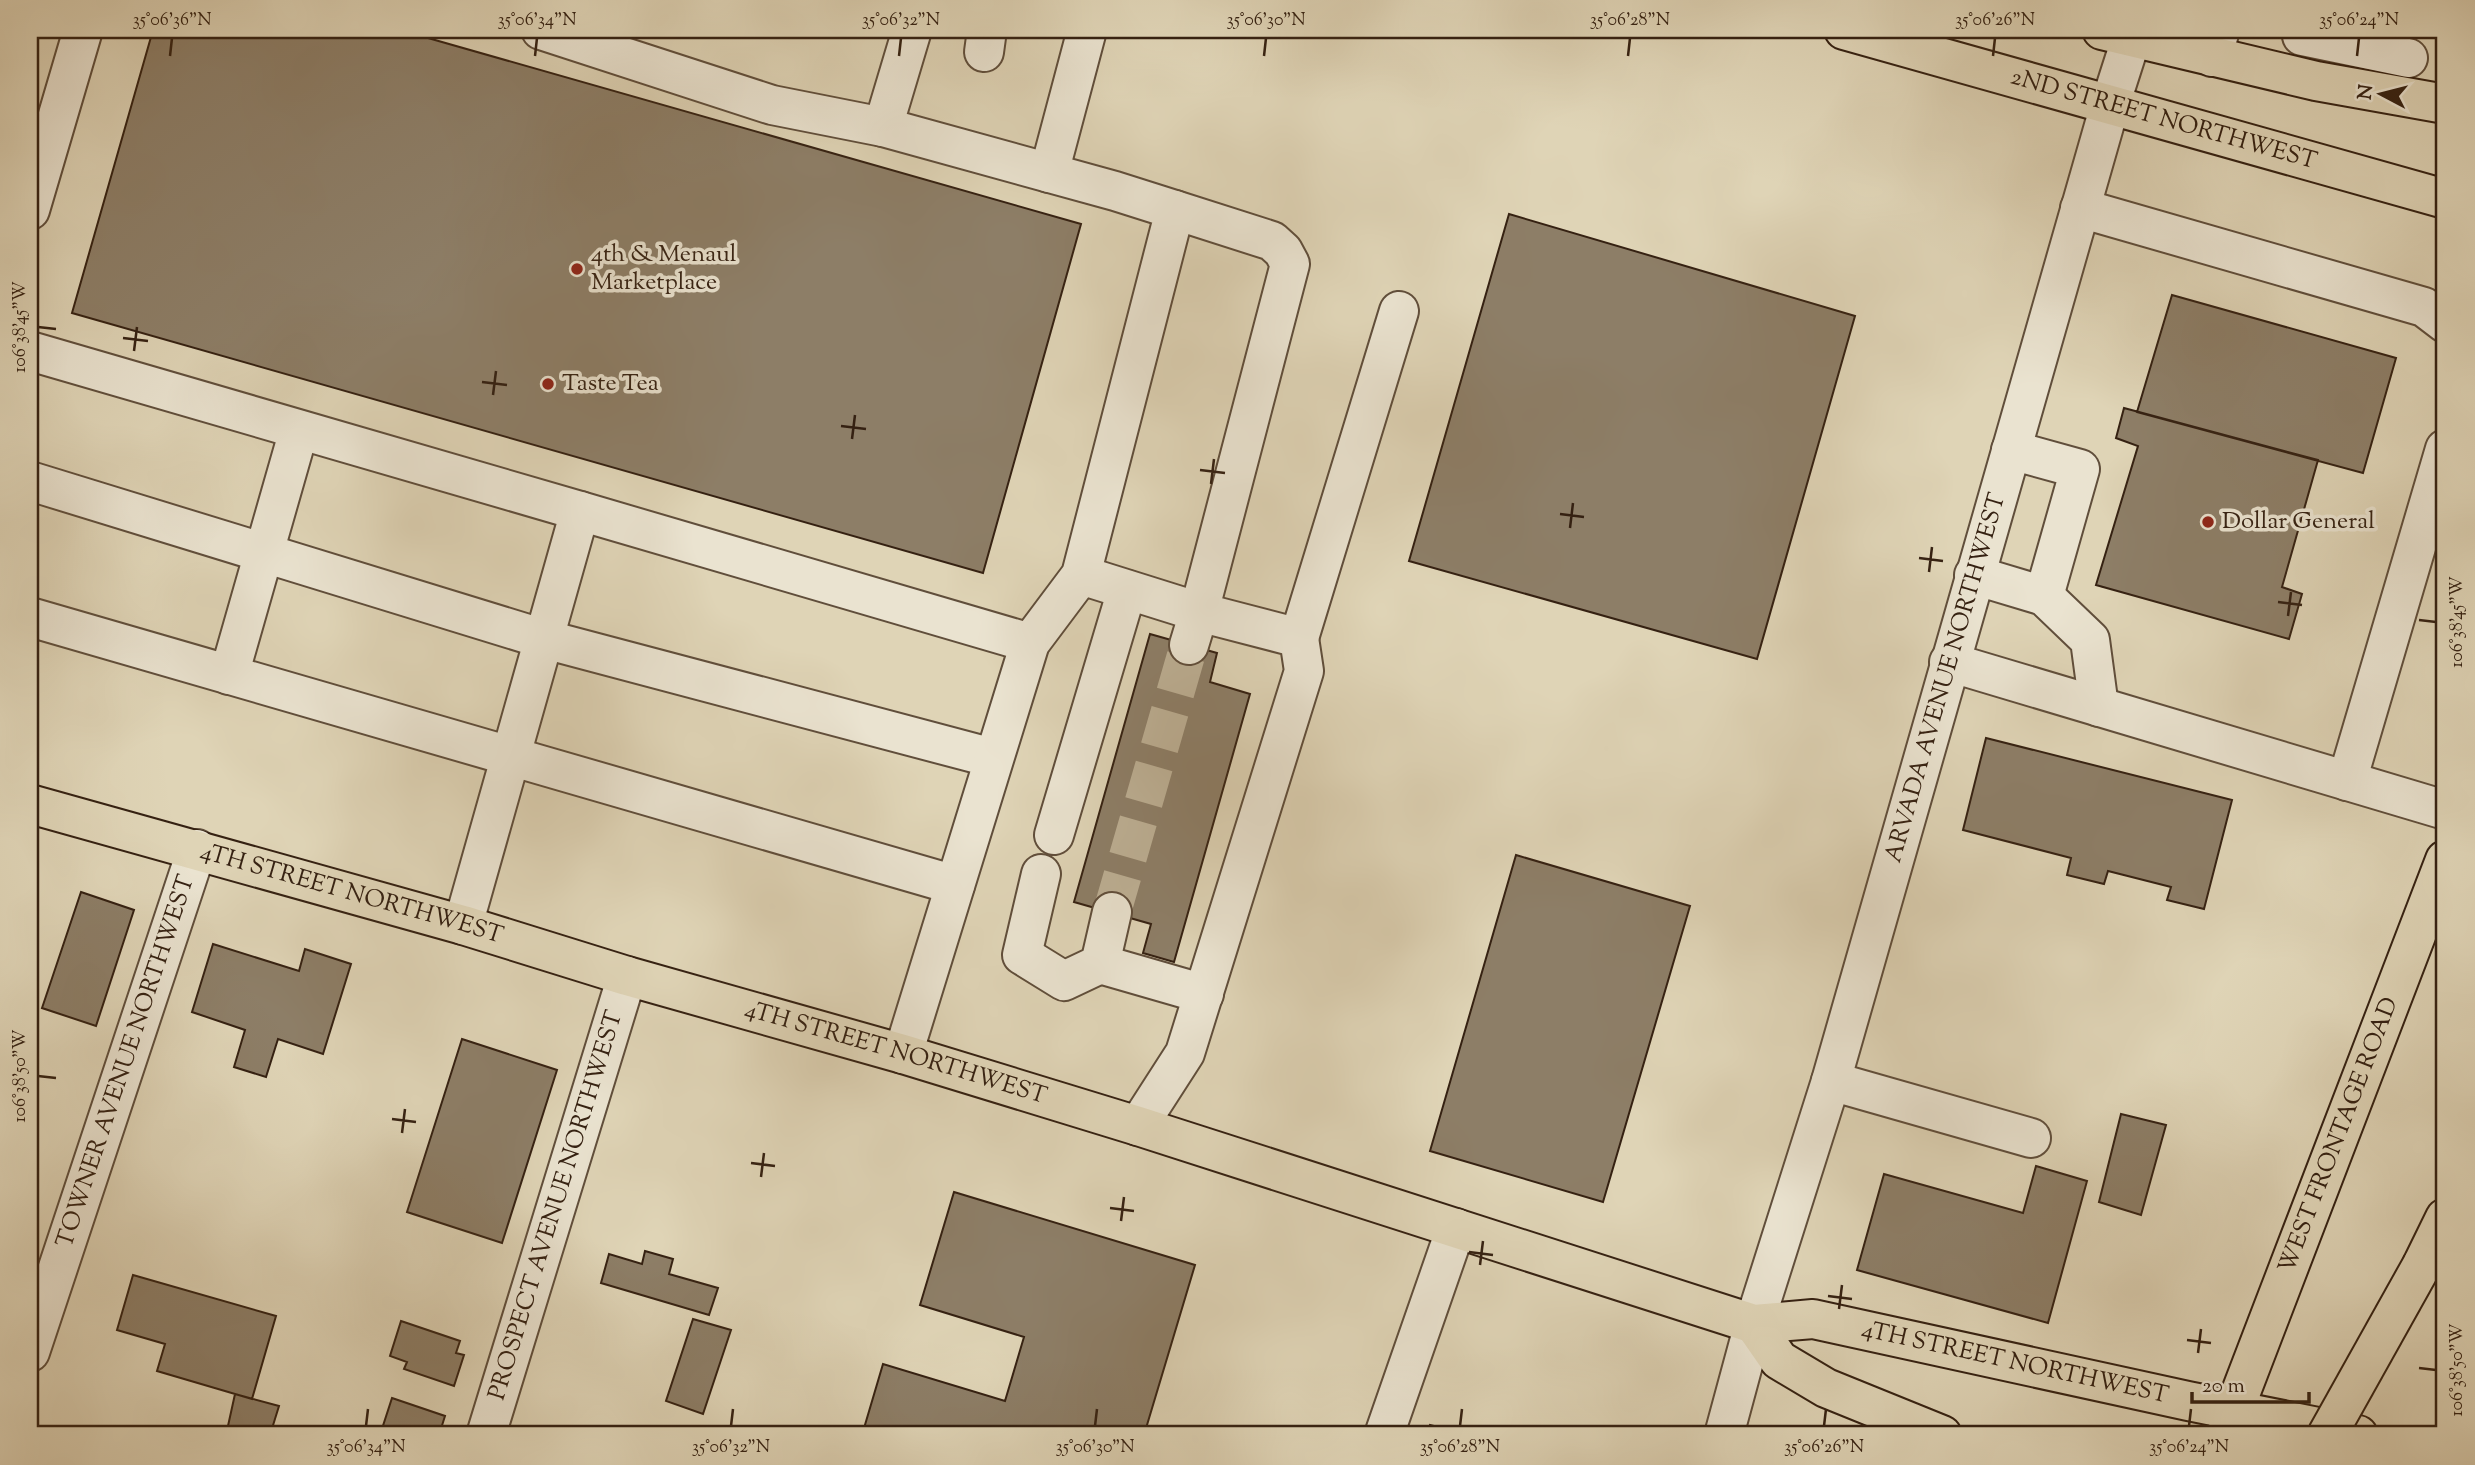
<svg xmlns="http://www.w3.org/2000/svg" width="2475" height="1465" viewBox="0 0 2475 1465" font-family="'Sorts Mill Goudy',serif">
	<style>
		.building { fill: #8d7e67; stroke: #352112; stroke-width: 2 }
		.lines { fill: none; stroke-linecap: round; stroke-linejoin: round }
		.minor-tunnel { stroke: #bdb095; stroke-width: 38; stroke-dasharray: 38 19; stroke-linecap: butt }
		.minor-casing { stroke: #604e3b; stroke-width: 42 }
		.major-casing { stroke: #352112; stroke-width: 42 }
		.highway-casing { stroke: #352112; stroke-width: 42 }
		.minor { stroke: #eae3d0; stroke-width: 38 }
		.major { stroke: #dfd4b6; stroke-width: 38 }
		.highway { stroke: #dfd4b6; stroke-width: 38 }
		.highway-bridge-casing { stroke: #352112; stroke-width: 42; stroke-linecap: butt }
		.highway-bridge { stroke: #dfd4b6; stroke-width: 38 }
		.ticks { fill: none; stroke: #352112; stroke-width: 2.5 }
		.poi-dot { fill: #8f2418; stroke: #eae3d0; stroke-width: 2.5 }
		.labels { text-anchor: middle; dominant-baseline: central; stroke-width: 7; stroke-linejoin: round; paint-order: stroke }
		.street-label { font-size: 24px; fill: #352112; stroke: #eae3d0 }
		.poi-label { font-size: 24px; fill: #352112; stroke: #eae3d0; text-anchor: start }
		.neatline { fill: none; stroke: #352112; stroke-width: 2.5 }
		.ticks-label { font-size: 18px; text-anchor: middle; fill: #352112 }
	</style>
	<rect width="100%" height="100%" fill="#dfd4b6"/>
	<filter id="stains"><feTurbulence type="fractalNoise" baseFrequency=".00286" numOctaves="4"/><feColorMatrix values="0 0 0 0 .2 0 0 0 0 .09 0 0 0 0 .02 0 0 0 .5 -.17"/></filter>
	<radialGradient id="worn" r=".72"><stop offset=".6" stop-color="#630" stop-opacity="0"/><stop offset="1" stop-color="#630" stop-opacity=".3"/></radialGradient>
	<path class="building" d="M153 30H400L1081 224 983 573 72 313Z
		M1509 214 1855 316 1757 659 1409 561Z
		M2172 295 2396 358 2363 473 2137 412Z
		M2124 408 2318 460 2282 587 2302 594 2289 639 2096 585 2138 446 2116 438Z
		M1150 634 1217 653 1210 682 1250 694 1174 962 1143 953 1151 924 1074 902Z
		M1986 738 2232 800 2204 909 2167 900 2171 887 2108 871 2104 884 2067 875 2071 858 1963 830Z
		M1516 855 1690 906 1603 1202 1430 1151Z
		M81 892 134 910 96 1026 42 1008Z
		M213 944 299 971 305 949 351 964 323 1054 278 1039 266 1077 234 1067 245 1030 192 1012Z
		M462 1039 557 1070 502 1243 407 1212Z
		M2121 1114 2166 1125 2141 1215 2099 1202Z
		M2036 1166 2087 1181 2048 1323 1857 1270 1884 1174 2023 1213Z
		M954 1192 1195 1265 1144 1435H862L883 1364 1005 1401 1024 1337 920 1305Z
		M645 1251 673 1259 669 1274 718 1288 709 1315 601 1283 609 1254 642 1264Z
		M133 1275 276 1316 252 1399 157 1371 165 1344 117 1330Z
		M693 1319 731 1330 703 1414 666 1401Z
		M401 1321 460 1341 456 1353 464 1355 454 1386 404 1369 407 1362 390 1356Z
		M235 1394 279 1406 270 1435H226Z
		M392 1398 445 1416 439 1435H380Z
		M1430 1425 1446 1429 1467 1435H1426Z"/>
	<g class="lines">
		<path class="minor-tunnel" d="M1112 912 1189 645"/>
		<defs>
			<g id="minor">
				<path d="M541 30 772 105 883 127"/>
				<path d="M2302 36 2408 58"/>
				<path d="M984 52 987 30"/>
				<path d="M2212 57 2220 30"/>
				<path d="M1049 173 1087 30"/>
				<path d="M2080 208 2424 307 2445 323"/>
				<path d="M30 210 83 30"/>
				<path d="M1175 210 1272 241 1283 251 1290 264 1199 612 1189 645"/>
				<path d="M30 351 580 511 463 925"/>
				<path d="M2011 450 2080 469 2044 596"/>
				<path d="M30 481 544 639 993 758"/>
				<path d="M580 511 1030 643"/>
				<path d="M1081 575 1199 612 1299 638 1304 671 1185 1053 1138 1126"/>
				<path d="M1974 575 2044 596 2090 640 2099 707"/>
				<path d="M30 617 955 885"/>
				<path d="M1299 638 1399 311"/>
				<path d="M1949 662 2445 810"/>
				<path d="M229 675 299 430"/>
				<path d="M2347 781 2445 449"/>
				<path d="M1054 835 1127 590"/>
				<path d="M1041 874 1022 955 1064 981 1100 964 1112 912"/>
				<path d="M1100 964 1204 994"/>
				<path d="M903 1054 1030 643 1081 575 1175 210 1115 191 883 127 912 30"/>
				<path d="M1831 1081 2031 1138"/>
				<path id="s1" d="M30 1352 197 849"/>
				<path id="s2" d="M486 1435 627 976"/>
				<path d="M1384 1435 1456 1228"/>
				<path id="s3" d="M1724 1435 1754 1324 1831 1081 2110 105 2134 30"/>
			</g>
			<g id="major">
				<path id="s4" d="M1844 30 2445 199"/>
				<path d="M2102 30 2316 81 2445 104"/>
				<path id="s5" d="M30 804 463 925 627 976 903 1054 1138 1126 1754 1324 1813 1319 2188 1401 2358 1435"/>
				<path d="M1754 1324 1779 1360 1826 1388 1942 1435"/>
				<path id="s6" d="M2234 1410 2445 860"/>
			</g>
			<path id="highway" d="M2422 1265 2445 1218
				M2226 1435 2234 1410"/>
		</defs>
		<use href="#minor" class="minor-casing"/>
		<use href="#major" class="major-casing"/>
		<use href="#highway" class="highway-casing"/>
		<use href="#minor" class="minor"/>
		<use href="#major" class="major"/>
		<use href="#highway" class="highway"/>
		<defs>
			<path id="highway-bridge" d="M2327 1435 2422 1265"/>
		</defs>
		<use href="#highway-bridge" class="highway-bridge-casing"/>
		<use href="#highway-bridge" class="highway-bridge"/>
	</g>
	<path class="ticks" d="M170 56 172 38M535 56 537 38M899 56 901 38M1264 56 1266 38M1628 56 1630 38M1993 56 1995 38M2357 56 2359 38M38 327 56 329M123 338 148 341M134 351 137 327M482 382 507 385M493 395 496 371M841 426 866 429M852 439 855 415M1200 470 1225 473M1211 484 1214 459M1560 514 1584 517M1570 528 1573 503M1919 558 1943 561M1929 572 1932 547M2278 602 2302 605M2288 616 2291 592M2419 620 2436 622M38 1076 56 1078M392 1119 416 1122M402 1133 405 1109M751 1163 775 1166M761 1177 764 1153M1110 1208 1134 1211M1121 1221 1124 1197M1469 1252 1493 1255M1480 1265 1483 1241M1828 1296 1852 1299M1839 1309 1842 1285M2187 1340 2211 1343M2198 1353 2201 1329M2419 1368 2436 1370M366 1426 368 1409M731 1426 733 1409M1095 1426 1097 1409M1460 1426 1462 1409M1824 1426 1826 1409M2189 1426 2191 1409"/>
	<g class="poi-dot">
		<circle cx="577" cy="269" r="7"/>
		<circle cx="548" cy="384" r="7"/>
		<circle cx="2208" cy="522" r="7"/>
	</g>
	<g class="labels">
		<g class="street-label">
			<text stroke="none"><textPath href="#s4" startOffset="332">2ND STREET NORTHWEST</textPath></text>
			<text stroke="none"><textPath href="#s3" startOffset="789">ARVADA AVENUE NORTHWEST</textPath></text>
			<text stroke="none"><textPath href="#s5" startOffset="334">4TH STREET NORTHWEST</textPath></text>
			<text stroke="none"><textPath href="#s5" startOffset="901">4TH STREET NORTHWEST</textPath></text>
			<text stroke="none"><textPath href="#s1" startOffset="306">TOWNER AVENUE NORTHWEST</textPath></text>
			<text stroke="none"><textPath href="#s6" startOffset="294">WEST FRONTAGE ROAD</textPath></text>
			<text stroke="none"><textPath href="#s2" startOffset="240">PROSPECT AVENUE NORTHWEST</textPath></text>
			<text stroke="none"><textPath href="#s5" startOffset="2067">4TH STREET NORTHWEST</textPath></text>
		</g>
		<g class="poi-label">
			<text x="591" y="255">4th &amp; Menaul<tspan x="591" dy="28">Marketplace</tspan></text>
			<text x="562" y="384">Taste Tea</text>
			<text x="2222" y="522">Dollar General</text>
		</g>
	</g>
	<rect width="2475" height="1465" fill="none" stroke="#dfd4b6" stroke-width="77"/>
	<g transform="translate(2381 94) rotate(277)" stroke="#eae3d0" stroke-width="5" paint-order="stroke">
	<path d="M0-5L12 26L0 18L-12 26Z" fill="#352112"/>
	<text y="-10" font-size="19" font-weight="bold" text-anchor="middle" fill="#352112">N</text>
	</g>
	<path d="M2192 1392v10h117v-10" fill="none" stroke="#352112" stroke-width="3.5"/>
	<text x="2202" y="1392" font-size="21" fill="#352112" stroke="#eae3d0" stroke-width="5" paint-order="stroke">20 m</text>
	<rect x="38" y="38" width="2398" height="1388" class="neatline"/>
	<g class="ticks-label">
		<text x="172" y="25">35°06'36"N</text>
		<text x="537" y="25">35°06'34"N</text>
		<text x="901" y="25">35°06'32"N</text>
		<text x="1266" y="25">35°06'30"N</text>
		<text x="1630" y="25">35°06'28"N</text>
		<text x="1995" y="25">35°06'26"N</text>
		<text x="2359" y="25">35°06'24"N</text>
		<text transform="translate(19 327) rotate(-90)" y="6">106°38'45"W</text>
		<text transform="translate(2456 622) rotate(-90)" y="6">106°38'45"W</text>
		<text transform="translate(19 1076) rotate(-90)" y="6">106°38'50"W</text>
		<text transform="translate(2456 1370) rotate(-90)" y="6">106°38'50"W</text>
		<text x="366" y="1452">35°06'34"N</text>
		<text x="731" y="1452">35°06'32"N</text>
		<text x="1095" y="1452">35°06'30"N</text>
		<text x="1460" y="1452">35°06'28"N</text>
		<text x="1824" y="1452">35°06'26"N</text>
		<text x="2189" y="1452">35°06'24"N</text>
	</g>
	<rect width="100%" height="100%" filter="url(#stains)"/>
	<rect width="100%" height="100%" fill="url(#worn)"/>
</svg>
